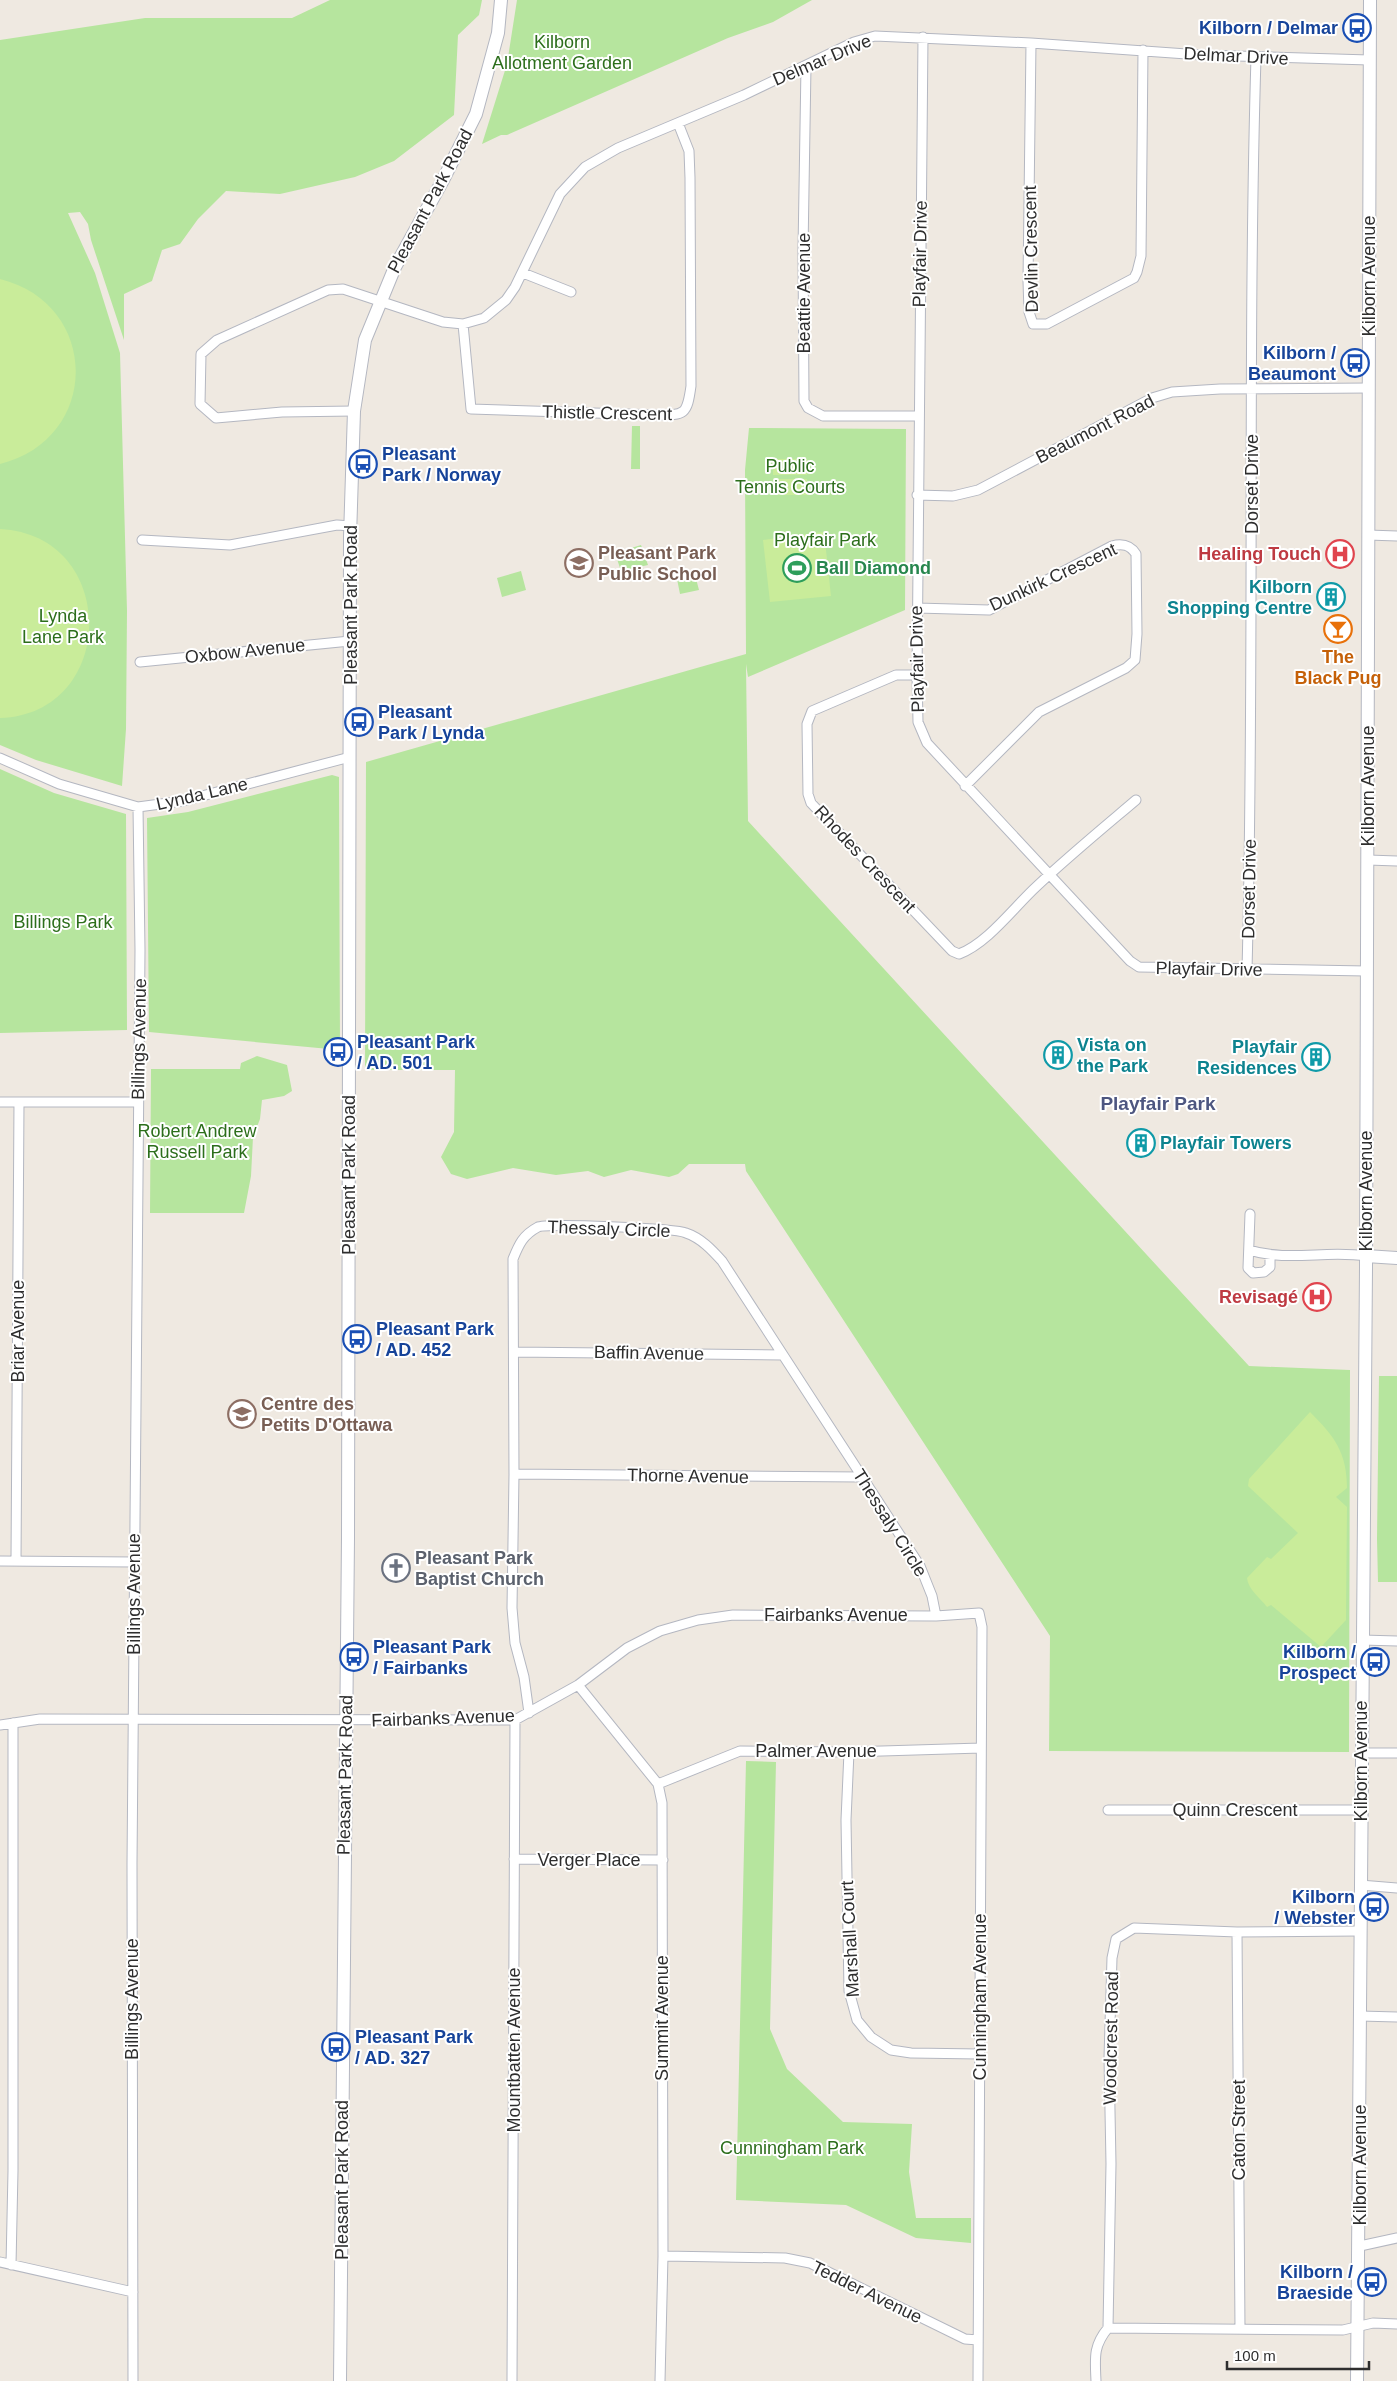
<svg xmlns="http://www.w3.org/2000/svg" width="1397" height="2381" viewBox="0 0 1397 2381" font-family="Helvetica,sans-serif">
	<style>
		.green { fill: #b6e59e }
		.pitch { fill: #c9ec9a }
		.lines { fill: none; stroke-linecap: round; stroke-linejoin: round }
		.street-casing { stroke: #b4b7c1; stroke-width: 11 }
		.secondary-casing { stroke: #b4b7c1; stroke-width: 14 }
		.street { stroke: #fff; stroke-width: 9 }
		.secondary { stroke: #fff; stroke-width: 12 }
		.labels { text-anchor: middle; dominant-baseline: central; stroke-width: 4; stroke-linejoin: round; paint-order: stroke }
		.transit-label { font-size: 18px; font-weight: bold; fill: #164399; stroke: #fff; text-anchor: start }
		.park-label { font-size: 18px; fill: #2c6e1b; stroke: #fff }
		.street-label { font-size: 18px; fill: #2e2e2e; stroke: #fff }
		.education-label { font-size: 18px; font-weight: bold; fill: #785e54; stroke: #fff; text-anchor: start }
		.health-label { font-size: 18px; font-weight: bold; fill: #be3a42; stroke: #fff; text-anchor: end }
		.leisure-label { font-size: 18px; font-weight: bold; fill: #27864d; stroke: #fff; text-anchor: start }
		.culture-label { font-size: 18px; font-weight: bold; fill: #0d838f; stroke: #fff; text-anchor: end }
		.food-label { font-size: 18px; font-weight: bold; fill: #c56008; stroke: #fff }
		.worship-label { font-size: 18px; font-weight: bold; fill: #5b616d; stroke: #fff; text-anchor: start }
		.neighbourhood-label { font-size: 19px; font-weight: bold; fill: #4d5680; stroke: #fff }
	</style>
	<rect width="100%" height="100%" fill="#efe9e1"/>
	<path class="green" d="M330 0H482L479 15 458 35 454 115 394 161 355 177 280 194 226 191 198 219 180 244 162 250 152 281 124 294V340L91 240 88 224 80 212 68 213 95 273 120 353 127 611 126 729 122 786 36 760 0 745V40L145 18H292Z
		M517 0H812L773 22 728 38 507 135H501L482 144 507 64Z
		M632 426H640V469H631Z
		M749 428 906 429 905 610 748 677 746 664 748 821 1249 1366 1350 1370 1349 1752 1049 1751 1050 1636 746 1171 745 1164H689L678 1174 669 1177 631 1170 604 1177 588 1171 556 1175 513 1168 467 1179 451 1174 441 1157 454 1132 455 1070H365L366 762 746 654 745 470Z
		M641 545 648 565 621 571 615 553Z
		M521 571 526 590 502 597 497 578Z
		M694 571 699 590 680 594 676 574Z
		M0 769 54 793 126 814 127 1030 0 1033Z
		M332 775 339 777 340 1050 149 1032 147 818 188 812Z
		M257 1056 287 1065 292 1091 284 1096 262 1100 260 1119 253 1137 251 1176 244 1213H150L151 1069H240L241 1063Z
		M1379 1376H1397V1582H1378L1377 1539Z
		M746 1761 776 1762 770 2029 787 2069 843 2122 912 2124 909 2172 916 2218H971V2243L916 2238 846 2205 736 2200Z"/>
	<path class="pitch" d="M0 279C101 304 101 439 0 464Z
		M773 459H807V475H773Z
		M773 479H807V495H773Z
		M0 529C120 535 118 714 0 718Z
		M824 532 831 596 770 602 763 540Z
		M1310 1412C1334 1436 1347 1452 1347 1488L1336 1497 1347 1507 1346 1620 1321 1647 1271 1605 1267 1607C1260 1598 1248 1589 1247 1578L1267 1557 1271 1559 1298 1533 1248 1486 1249 1479Z"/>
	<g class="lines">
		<defs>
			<path id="street" d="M923 37 917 675 918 722 927 743 1130 961 1139 967 1366 971
				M1031 43 1028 281 1029 312 1033 324H1047L1134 278 1137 272 1141 256 1143 50
				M806 66 803 250 804 401 808 408 823 416H918
				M523 273 571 292
				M463 324 471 409 657 415C685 415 687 415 691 386L690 178 689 151 678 123
				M354 411 282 412 216 418 200 404 201 354 217 340 328 290 343 289 443 322 463 324 484 318 506 300 515 287 560 194 585 167 618 148 744 95 854 42 875 36 1031 43 1201 55 1369 60
				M917 495 953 496 978 490 1152 398 1172 392 1220 389 1369 388
				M1368 535 1397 536
				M142 540 230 545 337 525 351 526
				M917 608 989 610 1112 546C1123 543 1130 545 1136 554L1137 634 1135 660 1126 668 1039 712 965 786
				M140 662 350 641
				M917 675H896L812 711 807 724 808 794 811 803 952 951 959 954C988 943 1014 907 1037 886 1069 856 1103 828 1136 800
				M0 758 59 784 138 807 183 801 350 757
				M1368 860 1397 861
				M1247 970C1255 666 1247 361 1256 57
				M0 1102H138
				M1250 1214 1248 1268 1253 1273 1264 1272 1270 1267V1255
				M1249 1250C1287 1262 1327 1250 1366 1256
				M514 1352 783 1355
				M514 1474 862 1477
				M0 1561 134 1562
				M16 1561 19 1102
				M1362 1640 1397 1641
				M578 1685 658 1784 662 1803 663 2256 660 2381
				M529 1713 524 1677 515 1643 512 1608 514 1474 513 1259C519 1244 523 1235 538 1227 546 1223 675 1228 686 1233 701 1238 712 1250 722 1261L920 1566 932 1596 936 1616
				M0 1725 40 1719 515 1720 578 1685 627 1648 660 1631 698 1620 733 1615 936 1616 979 1613 982 1627 978 2381
				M849 1752 846 1820 849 1991 857 2020 871 2037 891 2050 911 2053 980 2054
				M1360 1753H1397
				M658 1784 740 1751 849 1752 981 1748
				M1108 1810H1361
				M514 1859 663 1860
				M1360 1885 1397 1888
				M1237 1932 1240 2329
				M1360 2016 1397 2017
				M1360 2246 1397 2238
				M663 2256 785 2258 810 2263 965 2339 978 2340
				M0 2262 133 2292
				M11 2265 13 2171V1723
				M1108 2328 1343 2330 1373 2323 1397 2324
				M133 2381 132 1864 140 950 138 807
				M512 2381 515 1720
				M1096 2381C1095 2358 1093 2346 1108 2328L1111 2164 1109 2058 1112 1958 1116 1939 1134 1928 1237 1932 1359 1931"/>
			<path id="secondary" d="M1366 1256 1397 1258
				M340 2381 348 1538 350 537 354 411 365 340 395 267 443 180 476 114 498 33 501 0
				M1357 2381 1366 1268 1370 0"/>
		</defs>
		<use href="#street" class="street-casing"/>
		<use href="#secondary" class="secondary-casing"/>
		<use href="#street" class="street"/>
		<use href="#secondary" class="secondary"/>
	</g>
	<defs>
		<symbol id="bus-ring" viewBox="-11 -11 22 22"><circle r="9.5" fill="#fff" stroke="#1a4fb4" stroke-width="1.5"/><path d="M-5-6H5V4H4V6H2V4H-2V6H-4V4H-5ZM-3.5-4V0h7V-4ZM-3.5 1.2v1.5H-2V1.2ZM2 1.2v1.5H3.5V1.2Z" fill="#1a4fb4"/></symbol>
		<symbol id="hospital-ring" viewBox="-11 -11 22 22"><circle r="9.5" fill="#fff" stroke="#e0444e" stroke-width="1.5"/><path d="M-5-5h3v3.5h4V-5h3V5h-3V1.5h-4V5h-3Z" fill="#e0444e"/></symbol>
		<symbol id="school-ring" viewBox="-11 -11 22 22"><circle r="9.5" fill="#fff" stroke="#8d6e63" stroke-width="1.5"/><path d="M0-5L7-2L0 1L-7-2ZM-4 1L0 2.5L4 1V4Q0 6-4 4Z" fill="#8d6e63"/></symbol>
		<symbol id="stadium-ring" viewBox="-11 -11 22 22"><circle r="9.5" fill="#fff" stroke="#2e9e5b" stroke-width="1.5"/><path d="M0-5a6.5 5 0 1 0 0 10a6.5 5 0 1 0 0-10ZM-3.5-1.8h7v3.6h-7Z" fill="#2e9e5b"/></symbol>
		<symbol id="building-ring" viewBox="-11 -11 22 22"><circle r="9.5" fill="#fff" stroke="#0f9aa8" stroke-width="1.5"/><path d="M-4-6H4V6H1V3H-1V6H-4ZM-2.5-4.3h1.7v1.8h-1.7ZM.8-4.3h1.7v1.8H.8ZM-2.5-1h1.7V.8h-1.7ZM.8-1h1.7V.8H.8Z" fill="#0f9aa8"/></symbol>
		<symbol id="bar-ring" viewBox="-11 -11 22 22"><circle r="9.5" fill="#fff" stroke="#e8710a" stroke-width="1.5"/><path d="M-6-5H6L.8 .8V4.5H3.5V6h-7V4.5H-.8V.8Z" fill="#e8710a"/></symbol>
		<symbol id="church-ring" viewBox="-11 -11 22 22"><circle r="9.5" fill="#fff" stroke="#6b7280" stroke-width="1.5"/><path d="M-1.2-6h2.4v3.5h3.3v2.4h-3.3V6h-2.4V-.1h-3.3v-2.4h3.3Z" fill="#6b7280"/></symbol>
	</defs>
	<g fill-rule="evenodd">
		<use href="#bus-ring" x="1341" y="12" width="32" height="32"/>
		<use href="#bus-ring" x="1339" y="347" width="32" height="32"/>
		<use href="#bus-ring" x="347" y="448" width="32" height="32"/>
		<use href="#hospital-ring" x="1324" y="538" width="32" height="32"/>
		<use href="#school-ring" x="563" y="547" width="32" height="32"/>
		<use href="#stadium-ring" x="781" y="552" width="32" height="32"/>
		<use href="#building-ring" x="1315" y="581" width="32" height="32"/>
		<use href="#bar-ring" x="1322" y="613" width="32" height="32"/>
		<use href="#bus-ring" x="343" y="706" width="32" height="32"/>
		<use href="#bus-ring" x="322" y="1036" width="32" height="32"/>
		<use href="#building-ring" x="1042" y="1039" width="32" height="32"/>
		<use href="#building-ring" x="1300" y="1041" width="32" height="32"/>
		<use href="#building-ring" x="1125" y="1127" width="32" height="32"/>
		<use href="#hospital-ring" x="1301" y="1281" width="32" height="32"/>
		<use href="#bus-ring" x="341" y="1323" width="32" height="32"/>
		<use href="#school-ring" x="226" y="1398" width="32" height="32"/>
		<use href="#church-ring" x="380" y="1552" width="32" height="32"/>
		<use href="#bus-ring" x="338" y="1641" width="32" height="32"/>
		<use href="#bus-ring" x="1359" y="1646" width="32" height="32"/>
		<use href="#bus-ring" x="1358" y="1891" width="32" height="32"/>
		<use href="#bus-ring" x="320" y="2031" width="32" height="32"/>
		<use href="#bus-ring" x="1356" y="2266" width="32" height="32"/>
	</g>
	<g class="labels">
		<g class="transit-label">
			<text x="1338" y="28" text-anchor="end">Kilborn / Delmar</text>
			<text x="1336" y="353" text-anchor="end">Kilborn /<tspan x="1336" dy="21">Beaumont</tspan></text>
			<text x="382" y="454">Pleasant<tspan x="382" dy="21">Park / Norway</tspan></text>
			<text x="378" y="712">Pleasant<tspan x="378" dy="21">Park / Lynda</tspan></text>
			<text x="357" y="1042">Pleasant Park<tspan x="357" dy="21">/ AD. 501</tspan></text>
			<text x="376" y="1329">Pleasant Park<tspan x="376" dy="21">/ AD. 452</tspan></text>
			<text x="373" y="1647">Pleasant Park<tspan x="373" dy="21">/ Fairbanks</tspan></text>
			<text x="1356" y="1652" text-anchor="end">Kilborn /<tspan x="1356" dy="21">Prospect</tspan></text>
			<text x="1355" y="1897" text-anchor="end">Kilborn<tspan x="1355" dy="21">/ Webster</tspan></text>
			<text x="355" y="2037">Pleasant Park<tspan x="355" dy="21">/ AD. 327</tspan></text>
			<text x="1353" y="2272" text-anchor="end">Kilborn /<tspan x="1353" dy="21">Braeside</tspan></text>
		</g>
		<g class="park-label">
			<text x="562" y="42">Kilborn<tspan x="562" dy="21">Allotment Garden</tspan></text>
			<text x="790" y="466">Public<tspan x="790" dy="21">Tennis Courts</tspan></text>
			<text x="825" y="540">Playfair Park</text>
			<text x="63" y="616">Lynda<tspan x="63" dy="21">Lane Park</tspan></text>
			<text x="63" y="922">Billings Park</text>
			<text x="197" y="1131">Robert Andrew<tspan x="197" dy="21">Russell Park</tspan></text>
			<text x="792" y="2148">Cunningham Park</text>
		</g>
		<g class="street-label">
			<text transform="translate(1236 56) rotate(3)">Delmar Drive</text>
			<text transform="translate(822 60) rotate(-23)">Delmar Drive</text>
			<text transform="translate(430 201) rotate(-62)">Pleasant Park Road</text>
			<text transform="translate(1031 249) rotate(-91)">Devlin Crescent</text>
			<text transform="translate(920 254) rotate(-89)">Playfair Drive</text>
			<text transform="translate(1369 276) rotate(-90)">Kilborn Avenue</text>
			<text transform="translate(804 293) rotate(-90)">Beattie Avenue</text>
			<text transform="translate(607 413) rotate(1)">Thistle Crescent</text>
			<text transform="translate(1095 429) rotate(-27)">Beaumont Road</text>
			<text transform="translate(1252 484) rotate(-90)">Dorset Drive</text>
			<text transform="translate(1053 577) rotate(-25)">Dunkirk Crescent</text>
			<text transform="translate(351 605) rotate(-90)">Pleasant Park Road</text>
			<text transform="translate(245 651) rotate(-6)">Oxbow Avenue</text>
			<text transform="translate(917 659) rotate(-91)">Playfair Drive</text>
			<text transform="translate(1368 786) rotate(-90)">Kilborn Avenue</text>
			<text transform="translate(202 794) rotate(-13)">Lynda Lane</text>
			<text transform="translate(865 859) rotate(47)">Rhodes Crescent</text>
			<text transform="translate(1249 889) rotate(-89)">Dorset Drive</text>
			<text transform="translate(1209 969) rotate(1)">Playfair Drive</text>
			<text transform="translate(139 1039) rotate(-89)">Billings Avenue</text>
			<text transform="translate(349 1175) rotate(-90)">Pleasant Park Road</text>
			<text transform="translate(1366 1191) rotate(-90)">Kilborn Avenue</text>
			<text transform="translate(609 1229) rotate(2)">Thessaly Circle</text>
			<text transform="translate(18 1331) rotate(-90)">Briar Avenue</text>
			<text transform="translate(649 1353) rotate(1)">Baffin Avenue</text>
			<text transform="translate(688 1476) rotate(1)">Thorne Avenue</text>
			<text transform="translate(890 1523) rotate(58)">Thessaly Circle</text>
			<text transform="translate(134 1594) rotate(-90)">Billings Avenue</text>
			<text x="836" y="1615">Fairbanks Avenue</text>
			<text transform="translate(443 1718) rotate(-2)">Fairbanks Avenue</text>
			<text x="816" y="1751">Palmer Avenue</text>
			<text transform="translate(1361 1761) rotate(-90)">Kilborn Avenue</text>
			<text transform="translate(345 1775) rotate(-89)">Pleasant Park Road</text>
			<text x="1235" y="1810">Quinn Crescent</text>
			<text x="589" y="1860">Verger Place</text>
			<text transform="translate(850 1939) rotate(-93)">Marshall Court</text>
			<text transform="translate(980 1997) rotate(-90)">Cunningham Avenue</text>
			<text transform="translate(132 1999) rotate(-90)">Billings Avenue</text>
			<text transform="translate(662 2018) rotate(-90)">Summit Avenue</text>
			<text transform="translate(1111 2038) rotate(-89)">Woodcrest Road</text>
			<text transform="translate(514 2050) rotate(-90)">Mountbatten Avenue</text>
			<text transform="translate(1239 2130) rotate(-90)">Caton Street</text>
			<text transform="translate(1360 2165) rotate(-90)">Kilborn Avenue</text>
			<text transform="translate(342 2180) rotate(-90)">Pleasant Park Road</text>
			<text transform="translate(867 2292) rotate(26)">Tedder Avenue</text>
		</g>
		<g class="education-label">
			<text x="598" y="553">Pleasant Park<tspan x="598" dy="21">Public School</tspan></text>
			<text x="261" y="1404">Centre des<tspan x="261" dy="21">Petits D'Ottawa</tspan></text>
		</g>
		<g class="health-label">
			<text x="1321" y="554">Healing Touch</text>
			<text x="1298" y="1297">Revisagé</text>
		</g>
		<g class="leisure-label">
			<text x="816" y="568">Ball Diamond</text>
		</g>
		<g class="culture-label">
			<text x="1312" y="587">Kilborn<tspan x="1312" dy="21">Shopping Centre</tspan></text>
			<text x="1077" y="1045" text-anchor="start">Vista on<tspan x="1077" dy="21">the Park</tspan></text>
			<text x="1297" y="1047">Playfair<tspan x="1297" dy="21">Residences</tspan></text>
			<text x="1160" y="1143" text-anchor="start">Playfair Towers</text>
		</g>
		<g class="food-label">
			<text x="1338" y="657">The<tspan x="1338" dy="21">Black Pug</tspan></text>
		</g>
		<g class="worship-label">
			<text x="415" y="1558">Pleasant Park<tspan x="415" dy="21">Baptist Church</tspan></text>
		</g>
		<g class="neighbourhood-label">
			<text x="1158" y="1103">Playfair Park</text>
		</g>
	</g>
	<path d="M1227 2361v8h142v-8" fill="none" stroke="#2e2e2e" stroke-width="2.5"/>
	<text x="1234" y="2361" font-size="15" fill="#2e2e2e" stroke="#ffffff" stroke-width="4" paint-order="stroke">100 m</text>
</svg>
